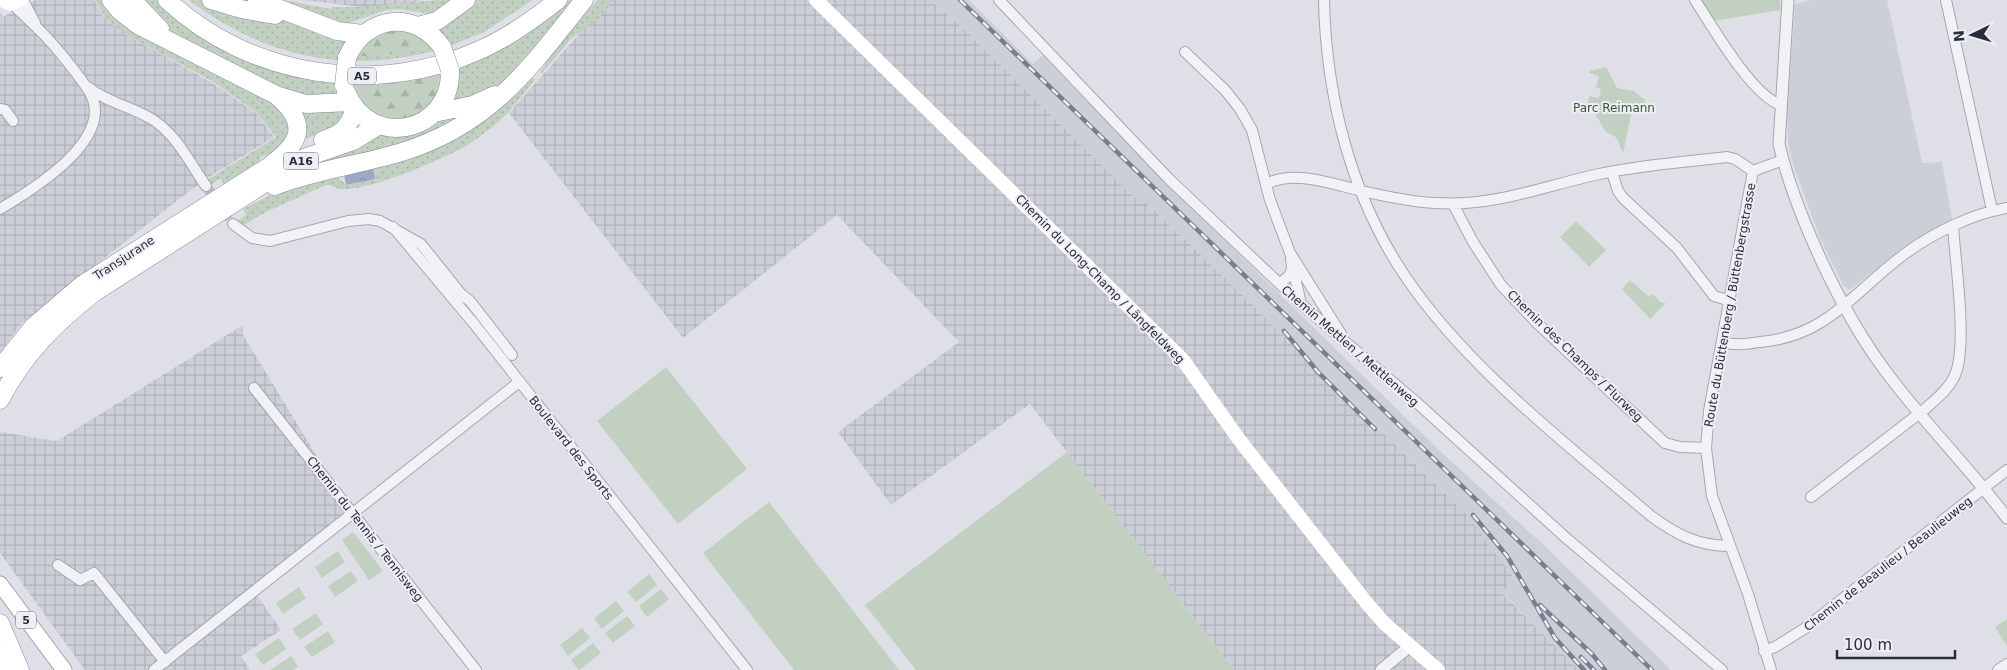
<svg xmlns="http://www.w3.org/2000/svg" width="2007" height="670" viewBox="0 0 2007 670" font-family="'DejaVu Sans',sans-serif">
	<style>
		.built { fill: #cdcfd8 }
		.industrial { fill: url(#industrial-grid) }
		.grass { fill: url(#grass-dots) }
		.forest { fill: url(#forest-firs) }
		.park { fill: #c1d0c0 }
		.water { fill: url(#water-ripples) }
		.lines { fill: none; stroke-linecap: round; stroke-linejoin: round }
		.minor-tunnel { stroke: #bbbcc5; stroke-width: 10; stroke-dasharray: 10 5; stroke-linecap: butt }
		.minor-casing { stroke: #a5a6b0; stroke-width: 12 }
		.tertiary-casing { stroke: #a5a6b0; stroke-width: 13 }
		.primary-casing { stroke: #9fa3b1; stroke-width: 17 }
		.motorway-casing { stroke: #878c9c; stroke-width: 19 }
		.minor { stroke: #f1f2f5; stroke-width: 10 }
		.tertiary { stroke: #f1f2f5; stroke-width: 11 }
		.secondary { stroke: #fff; stroke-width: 14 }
		.primary { stroke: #fff; stroke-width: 15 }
		.motorway { stroke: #fff; stroke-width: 18 }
		.rail-casing { stroke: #797e8f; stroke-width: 4.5 }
		.rail { stroke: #eeeff4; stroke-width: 2.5; stroke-dasharray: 8; stroke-linecap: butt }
		.motorway-bridge-casing { stroke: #878c9c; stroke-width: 19; stroke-linecap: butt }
		.motorway-bridge { stroke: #fff; stroke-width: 18 }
		.labels { text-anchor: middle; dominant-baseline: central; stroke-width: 4; stroke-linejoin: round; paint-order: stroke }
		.shield { fill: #eeeff4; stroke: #646673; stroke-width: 1 }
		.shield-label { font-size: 11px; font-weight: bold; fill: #292c3c }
		.park-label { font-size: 12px; fill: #385737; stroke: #eeeff4 }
		.street-label { font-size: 12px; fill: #292c3c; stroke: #eeeff4 }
	</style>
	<defs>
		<pattern id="industrial-grid" width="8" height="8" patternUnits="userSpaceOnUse" patternTransform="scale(1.25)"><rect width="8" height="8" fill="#cdcfd8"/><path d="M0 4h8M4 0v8" fill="none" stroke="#b0b2ba"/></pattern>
		<pattern id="grass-dots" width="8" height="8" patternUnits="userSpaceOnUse" patternTransform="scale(1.25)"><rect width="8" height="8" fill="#c1d0c0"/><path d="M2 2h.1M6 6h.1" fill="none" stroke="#a6b3a6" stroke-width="1.8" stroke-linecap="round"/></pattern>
		<pattern id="forest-firs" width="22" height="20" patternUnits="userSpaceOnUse" patternTransform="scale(1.25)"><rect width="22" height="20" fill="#c1d0c0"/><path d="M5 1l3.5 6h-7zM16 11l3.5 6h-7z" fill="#a6b3a6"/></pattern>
		<pattern id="water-ripples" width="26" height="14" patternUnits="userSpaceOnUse" patternTransform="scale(1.25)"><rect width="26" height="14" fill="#9ca8c4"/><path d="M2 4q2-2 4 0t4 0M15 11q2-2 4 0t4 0" fill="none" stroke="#7f89a0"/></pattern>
	</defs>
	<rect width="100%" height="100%" fill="#dfe0e7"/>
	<path class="built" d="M930 0H969L1033 64 1043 55 1168 185 1441 452 1548 549 1671 670H1579L1502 592 1466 514 1199 253 1145 202 1141 205 965 30Z
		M1812 0H1887L1922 163 1942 162 1952 220 1901 249 1850 290 1843 285 1820 238 1794 167 1788 143 1787 116 1795 4Z"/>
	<path class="industrial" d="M35 0H94L103 16 123 33 209 81 256 113 274 137 206 179 178 200 22 323 0 353V13L3 17Z
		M303 0H420L407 4 371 8Z
		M609 0H930L965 30 1141 204 1145 202 1199 253 1466 514 1513 577 1502 593 1579 670H1234L1030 404 891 505 838 432 959 342 837 215 683 338 509 113Z
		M243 325V335L352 514 254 591 281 630 241 656 250 670H85L0 553V432L57 441Z"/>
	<path class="grass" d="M95 0H104L278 106 292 129C282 145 278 153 260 157V161L224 184 220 179 210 185 207 180 276 137 256 112 210 80 123 33 104 16Z
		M136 0H157L173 14 335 81 340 97 303 100 186 42 162 27Z
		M189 0H205L285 20 344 41 345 44 338 60C283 56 232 33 189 0Z
		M284 0 331 9 332 7C372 9 410 0 450 0L430 14 398 9 386 10 349 23H335L292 9 294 4Z
		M475 0H533L484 32 450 46 438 31 448 25Z
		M569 0H576L527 60 492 92 449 103 457 68 530 28Z
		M597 0H613L599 18 571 39 542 73 540 72 554 51Z
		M434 46 437 50C409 58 381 61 351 61L353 57 395 54Z
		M445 71C414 82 382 86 350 84L349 82Z
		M536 78C523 94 511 112 495 125 483 134 471 144 457 151 436 161 347 202 331 185H326L266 212 242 226 237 221 246 215 243 209 276 192 329 175 340 179 346 185 374 179 373 169 486 119 501 108 529 80Z
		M295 108 345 109C343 131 319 132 302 140Z
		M476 111 445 131 301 173 309 163 376 133Z"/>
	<path class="forest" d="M409 29 434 46 395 54 353 57 377 32Z
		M445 71 436 103 405 123 366 112 350 84 411 81Z"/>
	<path class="park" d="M1700 0H1780V10L1714 21Z
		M1606 67 1617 88 1634 91 1645 100 1643 111 1632 110 1623 153 1617 138 1605 131 1593 110 1587 108 1589 96 1599 98 1601 89 1596 87 1599 76 1589 73 1590 71Z
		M1576 221 1606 250 1589 267 1560 237Z
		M1630 280 1649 297 1653 294 1662 303H1666L1650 319 1622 289Z
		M666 367 747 469 678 524 597 421Z
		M1067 452 1234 670H916L865 605Z
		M769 502 899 670H794L703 553Z
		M353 532 383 571 369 580 342 540Z
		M338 551 345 562 322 578 315 567Z
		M351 571 358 581 335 597 328 586Z
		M649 574 657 585 636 602 627 592Z
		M299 587 306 598 283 614 276 603Z
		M661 589 669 599 647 617 639 606Z
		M616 601 624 611 602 629 594 618Z
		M316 613 323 624 300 640 292 629Z
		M627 616 635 626 613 643 605 633Z
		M2007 619V646L1995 627Z
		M582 628 590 638 568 656 560 645Z
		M328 631 335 642 312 657 304 647Z
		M279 638 286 649 263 665 255 654Z
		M593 643 601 653 579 670 571 660Z
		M291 656 298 667 293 670H270Z"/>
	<path class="water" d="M373 169 375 179 346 185 344 175Z"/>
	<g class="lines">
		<path class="minor-tunnel" d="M206 186 233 224"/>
		<defs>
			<path id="minor" d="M23 0 35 23
				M999 0 1169 179 1301 304 1415 401 1565 537 1722 670
				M1324 0C1326 96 1351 196 1405 276 1467 368 1567 444 1651 516 1677 535 1698 546 1730 546
				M1695 0C1712 26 1752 96 1781 105
				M1946 0 1992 210
				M1185 52 1225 90 1240 109 1252 130 1270 200 1290 253 1341 334
				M88 87C106 102 130 106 150 118 175 132 190 163 206 186
				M0 109 5 110 13 121
				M1753 171 1709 411 1706 448 1712 496 1748 594 1771 670
				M1612 172 1618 191 1623 198 1677 248 1714 296 1731 301
				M1266 184C1294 170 1329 183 1358 190 1383 196 1410 202 1436 203 1494 207 1544 186 1599 174 1641 165 1684 162 1727 157L1735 159 1753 171 1783 160
				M1453 204 1473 242 1501 285 1536 322 1665 443 1680 447 1706 448
				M0 209C32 190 118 138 89 91 78 74 50 39 35 26 28 18 20 13 13 4
				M233 224 252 238 270 241 348 221 369 219 380 221 421 244 461 294 470 301 512 355
				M393 227 475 325 747 670
				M1293 268 1301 304
				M1279 283C1290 277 1294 272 1291 259
				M1722 342C1735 346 1747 344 1760 342 1829 336 1855 290 1906 253 1935 232 1972 214 2007 208
				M254 388 476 670
				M1811 497 1925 409C1936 399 1949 389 1955 375 1968 345 1955 261 1953 226
				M58 565 80 580 94 573 165 662
				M1764 651 1775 647 1804 629 2007 470
				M154 670 519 382
				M1998 670 2007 664"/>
			<path id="tertiary" d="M1788 0 1779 144C1795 213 1841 311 1884 369 1922 421 1968 466 2007 518
				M1381 670 1410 646"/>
			<path id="primary" d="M0 584 64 670"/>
			<path id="motorway" d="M111 0 120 11 138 25 276 95 306 104 351 102
				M132 0 160 29
				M167 0C251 78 378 97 482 49 509 37 534 19 558 0
				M211 0 241 9 275 15
				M257 0 337 31 363 34
				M418 26 437 21 466 0
				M347 58C365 15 415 9 442 47
				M346 92C370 151 452 133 450 70
				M434 113 473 105 495 95
				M323 140C342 134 350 127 355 107
				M274 186C315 170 359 165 402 152 490 125 529 69 584 0
				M0 368 34 326 82 285 265 169C299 145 312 126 276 95
				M0 400C23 355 56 322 95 292L304 158 353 141 379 125
				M0 623 20 670
				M0 656 6 670"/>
		</defs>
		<use href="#minor" class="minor-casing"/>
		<use href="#tertiary" class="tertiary-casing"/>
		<use href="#primary" class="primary-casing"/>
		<use href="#motorway" class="motorway-casing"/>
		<use href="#minor" class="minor"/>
		<use href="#tertiary" class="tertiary"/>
		<path class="secondary" d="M2 0 10 4 21 0
			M816 0 1183 360 1238 438 1365 601 1384 623 1438 670"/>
		<use href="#primary" class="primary"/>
		<use href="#motorway" class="motorway"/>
		<defs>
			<path id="rail" d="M960 0 1652 670
				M1284 331 1318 372 1375 429
				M1473 515 1507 556 1555 638 1584 670
				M1540 605 1592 654 1605 670
				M1581 657 1594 670"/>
		</defs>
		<use href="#rail" class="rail-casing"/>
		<use href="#rail" class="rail"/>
		<defs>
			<path id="motorway-bridge" d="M442 47 450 70
				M344 85 347 58"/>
		</defs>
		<use href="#motorway-bridge" class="motorway-bridge-casing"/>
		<use href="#motorway-bridge" class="motorway-bridge"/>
	</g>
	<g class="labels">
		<g class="shield">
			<rect x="348" y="67.5" width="28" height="17" rx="4"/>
			<rect x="283.5" y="152.5" width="35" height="17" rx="4"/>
			<rect x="16" y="611.5" width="20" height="17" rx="4"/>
		</g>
		<g class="shield-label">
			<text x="362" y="76">A5</text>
			<text x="301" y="161">A16</text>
			<text x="26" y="620">5</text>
		</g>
		<g class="park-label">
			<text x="1614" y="108">Parc Reimann</text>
		</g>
		<g class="street-label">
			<text transform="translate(124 258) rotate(-33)">Transjurane</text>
			<text transform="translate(1100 279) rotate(45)">Chemin du Long-Champ / Längfeldweg</text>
			<text transform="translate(1730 305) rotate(-80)">Route du Büttenberg / Büttenbergstrasse</text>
			<text transform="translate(1350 346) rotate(41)">Chemin Mettlen / Mettlenweg</text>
			<text transform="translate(1575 356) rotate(44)">Chemin des Champs / Flurweg</text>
			<text transform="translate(571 448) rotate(52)">Boulevard des Sports</text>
			<text transform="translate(365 529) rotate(52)">Chemin du Tennis / Tennisweg</text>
			<text transform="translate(1888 564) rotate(-38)">Chemin de Beaulieu / Beaulieuweg</text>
		</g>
	</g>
	<g transform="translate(1972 35) rotate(265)" stroke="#eeeff4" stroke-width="4" paint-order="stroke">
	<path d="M0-4L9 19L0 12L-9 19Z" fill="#292c3c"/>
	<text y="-8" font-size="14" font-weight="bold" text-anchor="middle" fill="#292c3c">N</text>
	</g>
	<path d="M1837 650v8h118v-8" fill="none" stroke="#292c3c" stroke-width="2.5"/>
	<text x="1844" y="650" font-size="15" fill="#292c3c" stroke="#eeeff4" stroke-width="4" paint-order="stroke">100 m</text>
</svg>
